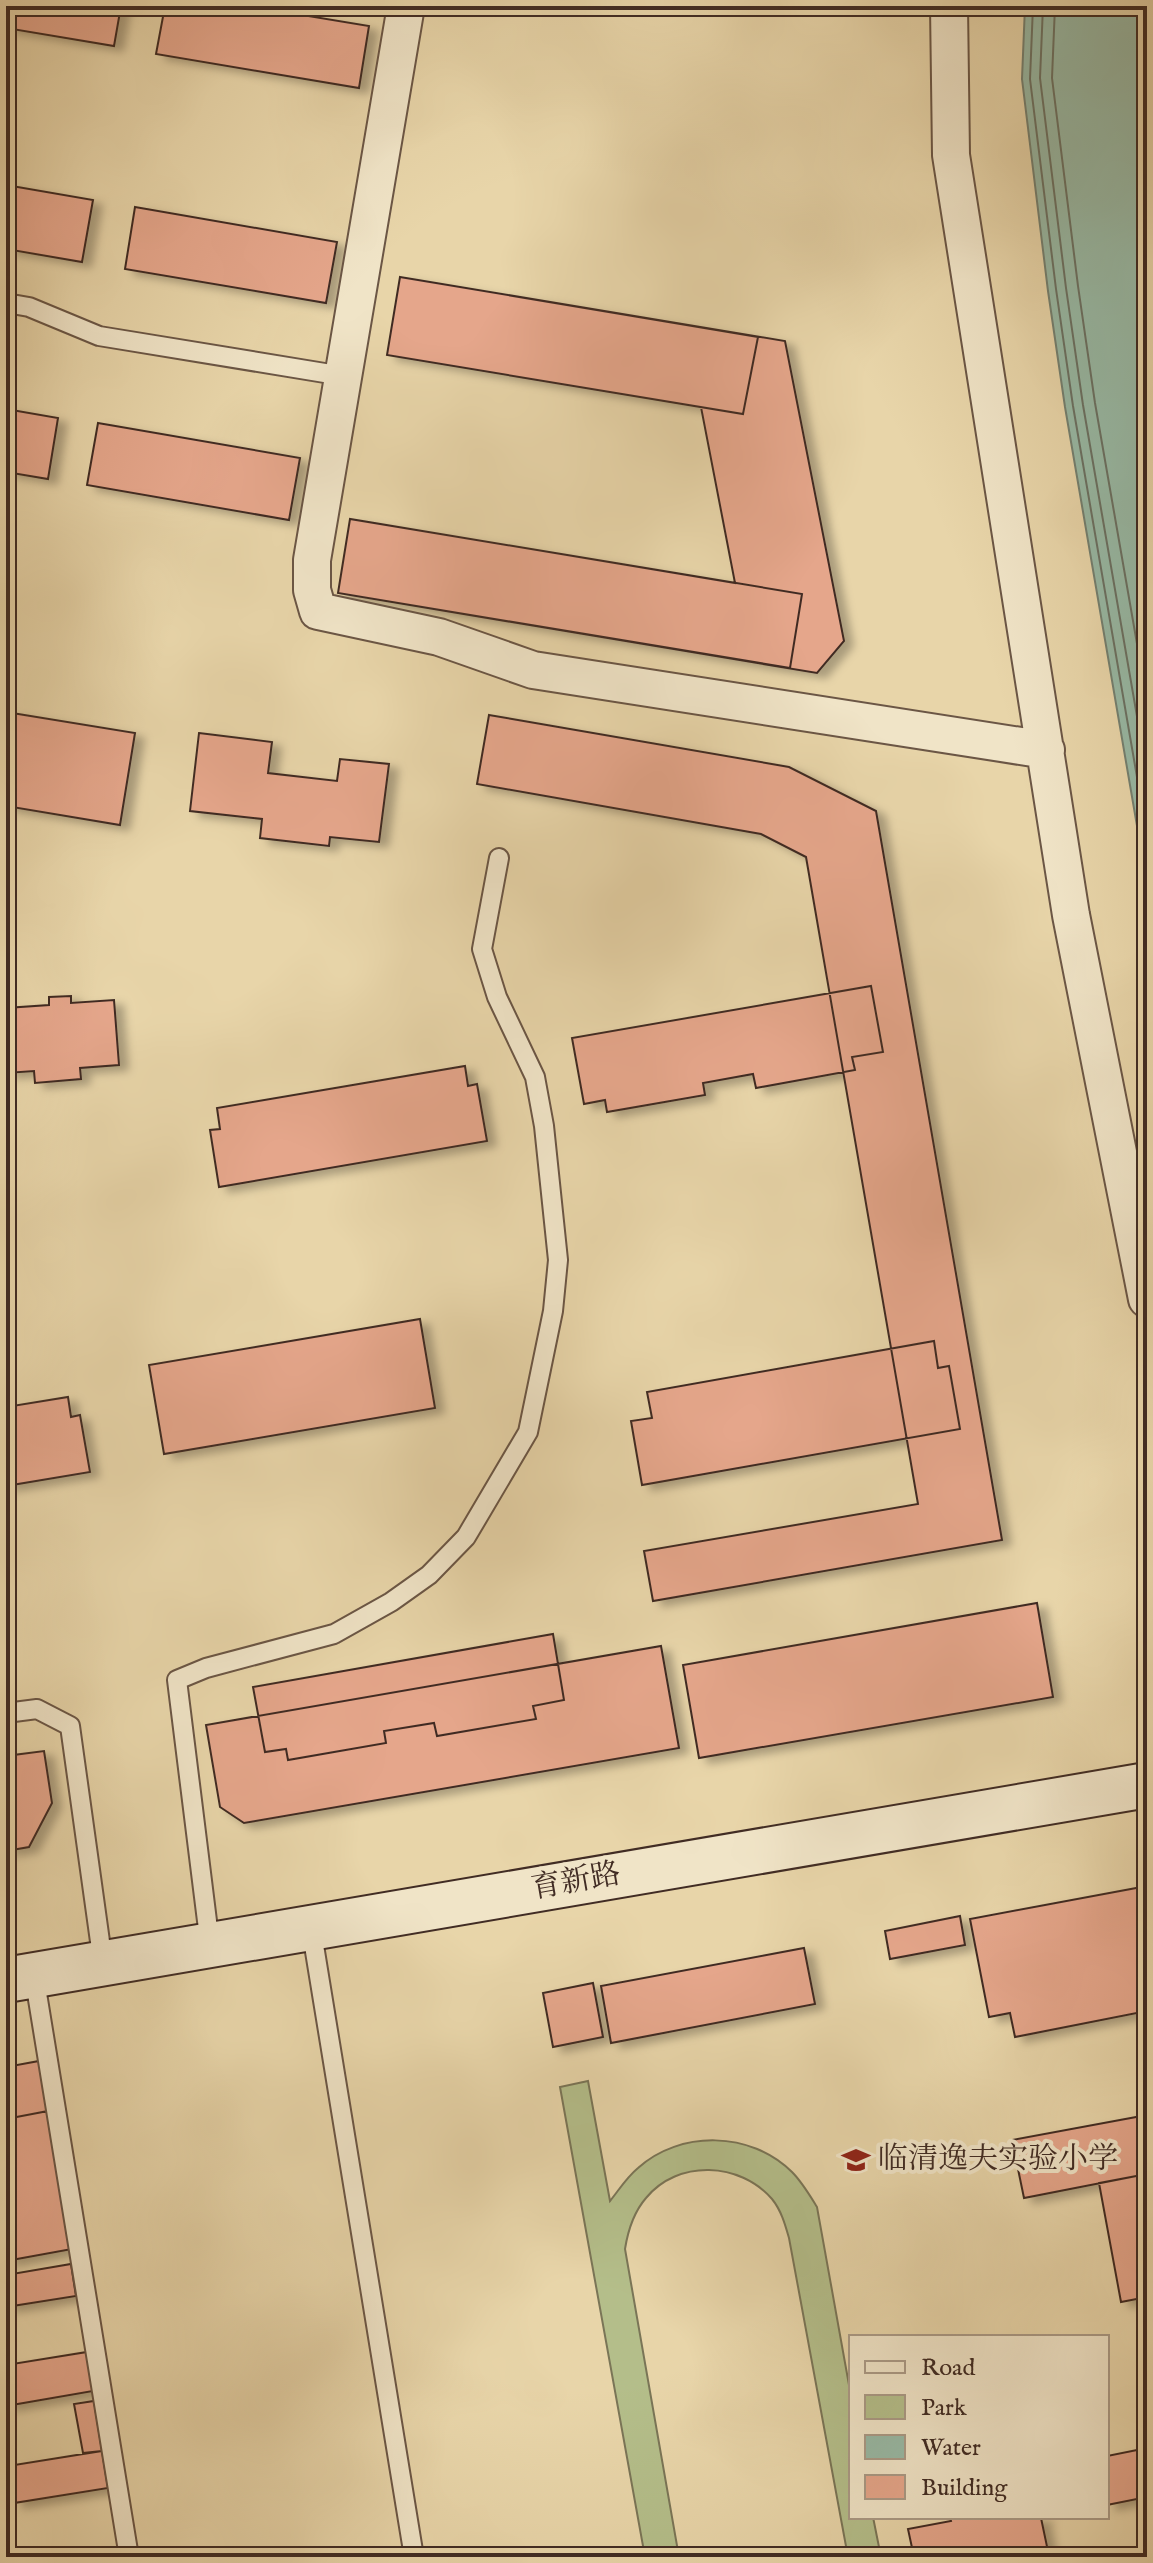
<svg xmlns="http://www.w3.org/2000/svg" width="1153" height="2563" viewBox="0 0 1153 2563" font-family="'IM FELL English','Noto Serif SC',serif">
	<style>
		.green { fill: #b4be8a; stroke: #7a7557; stroke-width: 2 }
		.water { fill: #98b9a5; stroke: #758171; stroke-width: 2 }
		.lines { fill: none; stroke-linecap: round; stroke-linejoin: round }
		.shore { stroke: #6c7264; stroke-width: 2 }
		.building { fill: #e5a68b; stroke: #412c24; stroke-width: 2; filter: url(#shadow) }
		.lane-casing { stroke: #6b5645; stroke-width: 22 }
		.street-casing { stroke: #6b5645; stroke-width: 40 }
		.secondary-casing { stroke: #412c24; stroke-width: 48 }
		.lane { stroke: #f0e4c7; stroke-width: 18 }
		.street { stroke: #f0e4c7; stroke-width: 36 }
		.secondary { stroke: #f0e4c7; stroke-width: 44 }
		.labels { text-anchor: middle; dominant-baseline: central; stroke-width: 8; stroke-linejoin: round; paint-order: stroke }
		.street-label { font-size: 30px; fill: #412c24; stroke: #f0e4c7 }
		.poi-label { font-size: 30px; fill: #412c24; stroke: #f0e4c7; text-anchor: start }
	</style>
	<defs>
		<filter id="shadow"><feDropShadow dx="9" dy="5" stdDeviation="4" flood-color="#0004"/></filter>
	</defs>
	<rect width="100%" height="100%" fill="#e8d5a9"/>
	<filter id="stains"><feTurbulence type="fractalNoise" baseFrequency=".0025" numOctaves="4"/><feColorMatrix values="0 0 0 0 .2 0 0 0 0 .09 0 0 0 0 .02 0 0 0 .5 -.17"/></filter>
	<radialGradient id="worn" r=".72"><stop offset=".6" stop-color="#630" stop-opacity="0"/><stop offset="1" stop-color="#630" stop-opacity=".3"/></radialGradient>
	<path class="green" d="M588 2081 610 2201C619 2190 626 2178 638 2168 680 2130 751 2131 792 2172 802 2182 809 2194 817 2207L851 2396V2517H873L881 2557H848L789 2238C785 2224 781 2210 772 2199 740 2162 678 2159 646 2198 633 2213 628 2230 625 2249L679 2557H645L560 2087Z"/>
	<path class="water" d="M1025 6H1145L1147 16V884L1065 407 1048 291 1022 79Z"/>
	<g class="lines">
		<path class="shore" d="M1033 6 1030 79 1056 289 1073 406 1147 835
			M1043 6 1040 78 1066 288 1083 405 1147 774
			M1055 6 1052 78 1078 286 1095 403 1147 701"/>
	</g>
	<path class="building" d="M6 6H121L114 46 6 28Z
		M165 6H248L369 26 359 88 156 54Z
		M6 185 93 200 82 262 6 249Z
		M135 207 337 242 326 303 125 269Z
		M400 277 758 337 743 414 387 355Z
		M400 277 785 341 844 641 817 673 338 593 350 519 735 583 701 407 387 355Z
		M6 409 58 418 48 479 6 472Z
		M98 423 300 458 289 520 87 485Z
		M350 519 802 594 790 668 338 593Z
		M6 712 135 733 120 825 6 806Z
		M489 715 789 767 876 811 1002 1540 653 1601 644 1551 918 1504 806 857 761 834 477 784Z
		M199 733 272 742 268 773 337 781 340 759 389 764 379 842 330 837 329 846 260 838 262 819 190 811Z
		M871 986 883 1052 852 1057 855 1070 756 1088 753 1074 703 1083 705 1095 607 1112 605 1100 584 1104 572 1038Z
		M71 996V1003L114 1000 119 1065 80 1068 81 1079 35 1083 34 1071 6 1073V1008L49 1005V997Z
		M465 1066 468 1086 477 1084 487 1141 219 1187 210 1130 220 1129 217 1108Z
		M420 1319 435 1408 164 1454 149 1365Z
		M934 1341 938 1368 949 1366 960 1429 642 1485 631 1421 652 1418 647 1392Z
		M68 1397 71 1417 80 1415 90 1472 6 1486V1407Z
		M1037 1603 1053 1697 699 1758 683 1665Z
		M553 1634 564 1700 533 1706 536 1719 437 1736 434 1723 384 1731 386 1743 288 1760 286 1749 265 1752 253 1687Z
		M661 1646 679 1748 244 1823 220 1807 206 1725Z
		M44 1751 52 1803 29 1847 6 1851V1756Z
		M1147 1886V2011L1015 2037 1010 2013 989 2017 970 1919Z
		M960 1916 965 1945 890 1959 885 1931Z
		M804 1948 815 2004 611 2043 601 1986Z
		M593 1983 603 2037 553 2047 543 1993Z
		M39 2061 48 2111 6 2119V2067Z
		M48 2111 72 2249 6 2261V2212L11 2211 6 2186V2119Z
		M1147 2115V2174L1024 2198 1012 2140Z
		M1147 2174V2297L1121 2302 1099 2183Z
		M71 2264 76 2296 6 2307V2275Z
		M87 2352 93 2391 6 2406V2365Z
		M94 2401 102 2451 83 2453 74 2404Z
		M1147 2448V2497L1107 2505V2456Z
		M102 2451 108 2488 14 2503 8 2466Z
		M950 2517H1046L1041 2518 1049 2556 914 2557 908 2529 951 2521Z"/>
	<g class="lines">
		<defs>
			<path id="lane" d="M6 303 29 307 99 336 343 376
				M6 1713 37 1709 70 1726 103 1963
				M311 1927 414 2557
				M210 1945 177 1680 206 1668 334 1634 391 1602 429 1575 466 1537 528 1432 553 1311 558 1260 544 1126 535 1077 497 997 482 949 499 858
				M34 1975 129 2557"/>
			<path id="street" d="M406 6 312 560V590L318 611 439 637 533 670 1046 750
				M949 6 951 155 1071 915 1147 1299"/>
			<path id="secondary" d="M6 1980 1147 1785"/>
		</defs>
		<use href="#lane" class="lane-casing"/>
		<use href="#street" class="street-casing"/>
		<use href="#secondary" class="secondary-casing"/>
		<use href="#lane" class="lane"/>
		<use href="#street" class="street"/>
		<use href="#secondary" class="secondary"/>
	</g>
	<defs>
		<symbol id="school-bare" viewBox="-9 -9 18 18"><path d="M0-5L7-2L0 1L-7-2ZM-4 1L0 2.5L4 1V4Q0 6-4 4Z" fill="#8f2418" stroke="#f0e4c7" stroke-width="2.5" paint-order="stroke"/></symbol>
	</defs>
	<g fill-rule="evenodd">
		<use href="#school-bare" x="836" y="2140" width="40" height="40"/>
	</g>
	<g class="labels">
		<g class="street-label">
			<text transform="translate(576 1882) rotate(-10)">育新路</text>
		</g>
		<g class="poi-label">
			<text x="878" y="2160">临清逸夫实验小学</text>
		</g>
	</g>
	<rect width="1153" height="2563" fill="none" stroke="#e8d5a9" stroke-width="32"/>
	<rect x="8" y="8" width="1137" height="2547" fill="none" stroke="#412c24" stroke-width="4"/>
	<rect x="16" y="16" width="1121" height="2531" fill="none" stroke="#412c24" stroke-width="2"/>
	<rect x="849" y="2335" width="260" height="184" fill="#f0e4c7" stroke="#aa9a86" stroke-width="2"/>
	<rect x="865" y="2361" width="40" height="12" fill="#f0e4c7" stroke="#aa9a86" stroke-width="2"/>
	<text x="921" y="2375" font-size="24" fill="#412c24">Road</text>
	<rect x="865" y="2395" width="40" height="24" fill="#b4be8a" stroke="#aa9a86" stroke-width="2"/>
	<text x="921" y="2415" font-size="24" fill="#412c24">Park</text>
	<rect x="865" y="2435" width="40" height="24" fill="#98b9a5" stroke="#aa9a86" stroke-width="2"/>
	<text x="921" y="2455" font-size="24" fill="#412c24">Water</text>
	<rect x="865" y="2475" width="40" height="24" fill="#e5a68b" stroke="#aa9a86" stroke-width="2"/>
	<text x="921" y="2495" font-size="24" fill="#412c24">Building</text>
	<rect width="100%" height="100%" filter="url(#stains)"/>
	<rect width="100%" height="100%" fill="url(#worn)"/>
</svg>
